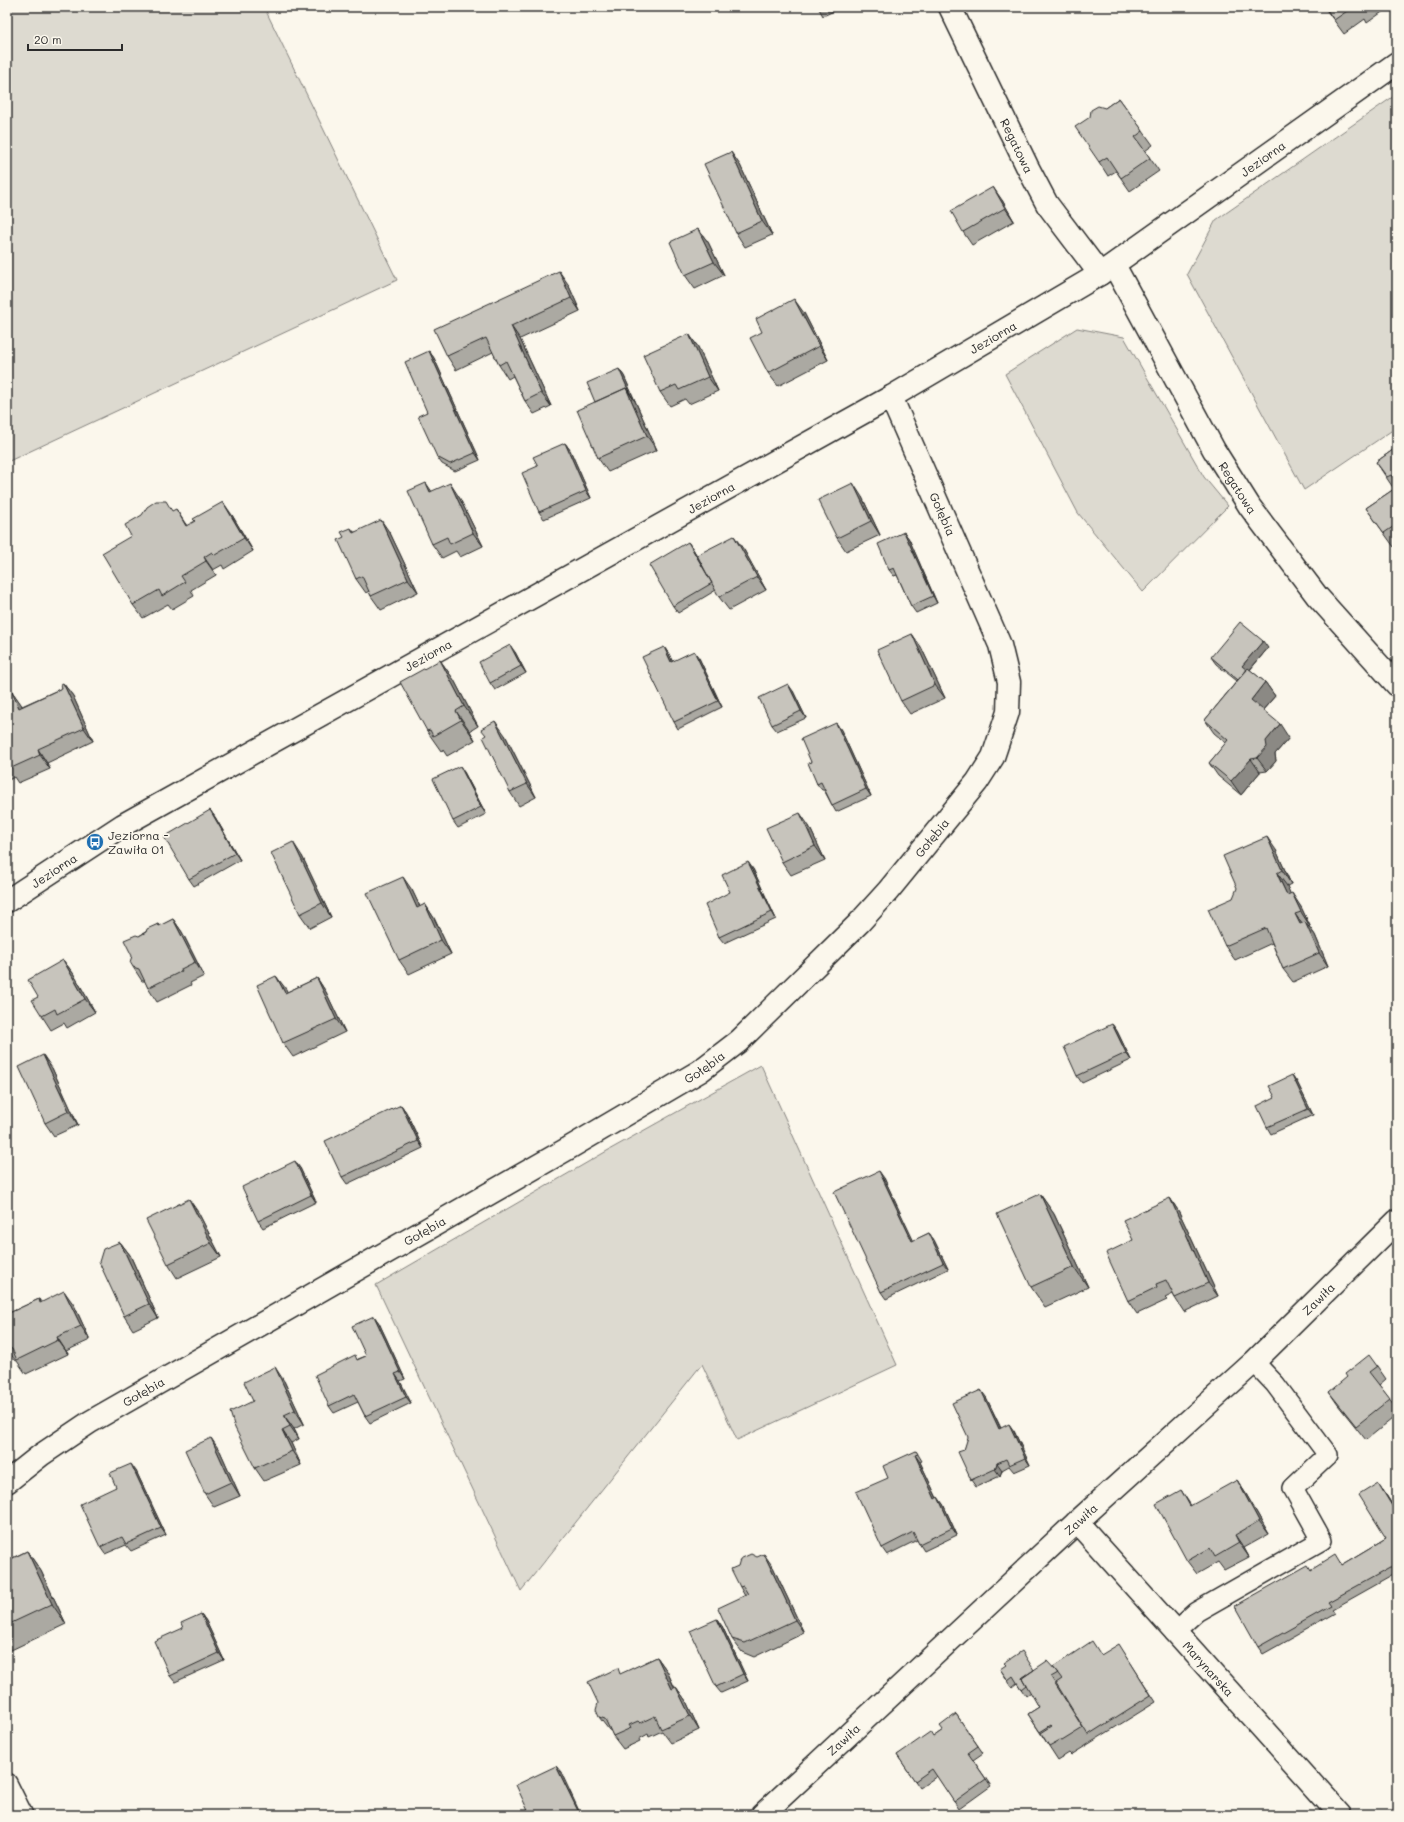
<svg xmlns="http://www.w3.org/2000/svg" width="1404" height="1822" viewBox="0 0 1404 1822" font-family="Mali,sans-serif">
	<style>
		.green { fill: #dddad0; stroke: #84827e }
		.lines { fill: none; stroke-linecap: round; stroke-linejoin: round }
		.lane-casing { stroke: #2b2b2b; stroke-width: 22 }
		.street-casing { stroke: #2b2b2b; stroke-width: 25 }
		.secondary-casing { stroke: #2b2b2b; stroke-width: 25 }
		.lane { stroke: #fbf7ec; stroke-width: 19 }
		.street { stroke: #fbf7ec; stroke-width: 22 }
		.secondary { stroke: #fbf7ec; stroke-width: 22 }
		.wall { fill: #aba9a2; stroke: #2b2b2b }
		.shaded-wall { fill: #8b8984; stroke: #2b2b2b }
		.building { fill: #c7c4bc; stroke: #2b2b2b }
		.labels { text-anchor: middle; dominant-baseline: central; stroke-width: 3.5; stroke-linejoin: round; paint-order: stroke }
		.street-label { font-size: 12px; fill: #2b2b2b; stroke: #fbf7ec }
		.poi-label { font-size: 12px; fill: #2b2b2b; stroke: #fbf7ec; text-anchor: start }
	</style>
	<rect width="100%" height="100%" fill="#fbf7ec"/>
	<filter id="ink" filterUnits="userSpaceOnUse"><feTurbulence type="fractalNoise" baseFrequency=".025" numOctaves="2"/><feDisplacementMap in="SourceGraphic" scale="8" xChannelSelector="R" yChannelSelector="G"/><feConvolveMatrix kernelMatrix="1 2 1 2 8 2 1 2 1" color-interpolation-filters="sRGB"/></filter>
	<g filter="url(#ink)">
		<path class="green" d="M7 7H264L397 280 7 462Z
			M1397 94V427L1304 490 1187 274 1216 220Z
			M1077 328 1124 337 1204 477 1228 506 1143 592 1078 513 1005 374Z
			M761 1065 897 1365 737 1440 702 1364 521 1591 376 1285 607 1151Z"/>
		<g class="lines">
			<defs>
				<path id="lane" d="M1174 1632 1196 1612 1322 1540 1293 1488 1328 1455 1275 1384 1254 1362
					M7 1783 23 1815"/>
				<g id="street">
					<path id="s1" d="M950 7 1027 166 1047 204 1100 274"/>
					<path id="s2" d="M1114 265 1214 450 1250 507 1317 596 1397 685"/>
					<path id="s3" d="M7 1482 41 1455 90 1422 569 1148 700 1071 739 1041 859 923 888 891 977 782 993 757 1008 712 1009 682 1000 645 891 397"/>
					<path id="s4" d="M1077 1522 1340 1815"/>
					<path id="s5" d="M762 1815 1077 1522 1254 1362 1397 1221"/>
				</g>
				<g id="secondary">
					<path id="s6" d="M7 901 123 825 891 397 1100 274 1397 63"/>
				</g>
			</defs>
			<use href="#lane" class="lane-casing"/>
			<use href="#street" class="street-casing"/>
			<use href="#secondary" class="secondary-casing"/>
			<use href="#lane" class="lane"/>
			<use href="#street" class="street"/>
			<use href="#secondary" class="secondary"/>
		</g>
		<path class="wall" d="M818 7H843L823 16Z
			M1324 7H1383L1385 10 1367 23 1365 19 1344 34Z
			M1119 98 1153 145 1145 151 1159 171 1130 191 1116 171 1108 176 1099 162 1105 108Z
			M740 165 772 235 745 247 736 233Z
			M1002 200 1014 221 972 245 963 232Z
			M698 229 708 242 724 275 695 289 685 275Z
			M568 284 580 311 520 339 551 406 534 414 525 401 513 376 508 379 499 365 493 352 456 370 447 356Z
			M804 313 828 360 778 386 768 373Z
			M689 334 698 347 718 391 689 404 685 399 670 406 660 392Z
			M429 351 434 358 480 460 455 471 442 464 437 457 427 412Z
			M619 369 624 376 657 450 608 472 598 458 595 402Z
			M565 443 570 450 591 498 544 519 539 512 538 466Z
			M1397 447V544L1394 547 1366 508 1394 489 1376 462Z
			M432 492 459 497 483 546 460 557 456 551 442 558 432 544Z
			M862 497 880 535 846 551 837 538Z
			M173 511 185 523 187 526 232 515 253 551 224 569 222 565 213 570 216 575 191 590 194 596 172 609 168 604 143 618 133 605Z
			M351 528 354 532 390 533 418 592 381 610 371 596 369 591 366 593 356 579 344 537Z
			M904 532 909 539 937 603 916 613 911 606 897 575 894 576 889 570Z
			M688 542 693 549 703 566 744 550 766 590 729 610 719 597 716 590 678 613 673 606Z
			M912 634 921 647 945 698 910 714 901 701Z
			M664 647 669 654 672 661 699 658 722 707 678 729 674 722Z
			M1268 648 1250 670 1265 682 1275 696 1263 710 1289 738 1275 754 1276 761 1267 771 1260 772 1241 795 1218 776 1209 763 1226 743 1214 733 1205 720 1237 681 1216 664 1211 657Z
			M515 652 526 673 495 690 490 683Z
			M440 660 454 680 478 726 470 731 475 740 447 756 443 750 441 751 427 731Z
			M63 683 73 696 93 741 47 763 50 769 18 783 14 777 7 781V692L11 690 22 706 62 688Z
			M793 691 806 718 777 731 772 725Z
			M836 723 841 730 871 796 836 812 832 805 824 790H822L817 784 811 762Z
			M505 735 536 797 519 806 510 792Z
			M464 772 486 814 458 828 453 821Z
			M210 810 215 817 240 860 194 886 189 879Z
			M809 826 825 860 791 875 782 862Z
			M1276 850 1291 884 1287 886 1288 889 1290 894 1301 907 1310 926H1309L1315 935 1328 966 1293 982 1283 969 1272 943 1235 960 1225 946 1233 898Z
			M302 856 331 917 310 928 300 914Z
			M753 869 776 919 724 943 719 937 730 892Z
			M412 890 420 907 425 904 434 918 451 954 409 974 399 960Z
			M173 919 182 932 204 976 190 983 191 985 157 1002 148 988 145 981H142L133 967 139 936 158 924 160 926Z
			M63 960 73 973 95 1012 67 1028 64 1023 51 1030 42 1016 38 997Z
			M276 976 287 992 317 978 326 992 345 1032 293 1057 283 1043Z
			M1112 1024 1117 1031 1131 1060 1082 1083 1077 1076Z
			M52 1068 78 1125 54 1136 45 1123Z
			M1292 1075 1297 1082 1313 1115 1271 1134 1267 1127 1275 1097Z
			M401 1105 406 1112 423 1148 347 1184 342 1177Z
			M300 1168 316 1202 263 1228 258 1221Z
			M884 1178 913 1241 929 1233 934 1240 948 1269 886 1299 881 1292Z
			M1040 1194 1054 1214 1088 1287 1045 1307 1031 1287Z
			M1170 1198 1179 1212 1218 1296 1184 1312 1175 1298 1173 1294 1165 1298 1167 1300 1137 1314 1128 1301 1133 1240Z
			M198 1212 221 1257 177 1278 168 1264Z
			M120 1242 130 1255 158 1318 133 1330 124 1316Z
			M39 1299 41 1302 74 1305 90 1340 66 1351 68 1354 26 1374 17 1361 15 1360 7 1349V1314Z
			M374 1316 379 1323 405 1379 400 1381 411 1403 370 1423 365 1416 358 1402 334 1413 329 1406 358 1359 366 1356Z
			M1377 1366 1386 1379 1379 1385 1397 1409V1415L1366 1440 1338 1405 1329 1392Z
			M284 1381 304 1424 294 1429 299 1439 291 1443 301 1465 264 1481 255 1468 253 1401Z
			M986 1397 1001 1428 1014 1431 1030 1465 1014 1472 1009 1466 1002 1470 1000 1476 976 1487 971 1480 964 1450Z
			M220 1451 240 1496 214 1507 205 1494Z
			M916 1451 922 1461 920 1462 937 1498 943 1504 957 1535 924 1551 917 1540 887 1555 882 1548 888 1478Z
			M136 1471 166 1535 131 1551 126 1545 105 1554 100 1547 116 1487Z
			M1237 1480 1246 1494 1269 1534 1244 1548 1249 1557 1224 1570 1218 1562 1197 1574 1187 1561Z
			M1383 1490 1397 1512V1573L1333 1609 1336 1613 1263 1654 1258 1647 1311 1569 1341 1565 1386 1538Z
			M27 1551 41 1571 66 1624 7 1652V1555L10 1559Z
			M738 1566 773 1567 804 1633 754 1657 742 1652 732 1639 745 1596 740 1587Z
			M201 1614 206 1621 224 1660 175 1682 170 1676 183 1628Z
			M722 1626 748 1681 721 1693 716 1687Z
			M1123 1651 1156 1702 1071 1755 1069 1753 1058 1760 1028 1714 1039 1707 1031 1692 1026 1696 1017 1683 1012 1687 1000 1669 1034 1670 1053 1667 1101 1655Z
			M657 1657 667 1671 675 1688 676 1687 686 1701 699 1730 671 1743 662 1731 649 1737 648 1734 639 1739 640 1741 623 1749 613 1736 611 1731 609 1730 599 1717 622 1674Z
			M956 1714 983 1753 973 1760 991 1786 959 1809 937 1776 920 1788 897 1755 933 1737 943 1730Z"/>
		<path class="shaded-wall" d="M731 152 740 165 772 235 762 221Z
			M993 187 1002 200 1014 221 1005 208Z
			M698 229 708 242 724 275 714 262Z
			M559 271 568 284 580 311 571 298Z
			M794 299 804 313 828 360 819 346Z
			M511 326 520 339 551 406 541 393Z
			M689 334 698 347 718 391 708 377Z
			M429 351 434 358 480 460 475 453Z
			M619 369 624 376 635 401 630 394Z
			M626 388 635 401 657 450 647 436Z
			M565 443 570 450 591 498 586 491Z
			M426 483 435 496 430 492Z
			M450 483 459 497 483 546 473 533Z
			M853 483 862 497 880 535 871 521Z
			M223 502 232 515 253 551 244 538Z
			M176 509 185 523 195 540 186 526Z
			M381 520 390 533 418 592 408 579Z
			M904 532 909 539 937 603 933 596Z
			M734 536 744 550 766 590 757 577Z
			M688 542 693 549 717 590 712 583Z
			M204 557 213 570 216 575 206 561Z
			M912 634 921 647 945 698 935 685Z
			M1263 641 1268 648 1247 673 1242 666Z
			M510 645 515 652 526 673 521 666Z
			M664 647 669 654 676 669 671 662Z
			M694 651 699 658 722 707 718 701Z
			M440 660 454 680 478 726 464 706Z
			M1265 682 1275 696 1260 713 1251 700Z
			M63 683 73 696 93 741 84 728Z
			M788 684 793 691 806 718 801 711Z
			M11 690 21 704 29 721 19 708Z
			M456 711 470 731 475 740 461 720Z
			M495 721 505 735 536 797 527 784Z
			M836 723 841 730 871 796 866 789Z
			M1280 724 1289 738 1275 754 1276 761 1267 771 1257 758 1266 741Z
			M38 749 47 763 50 769 40 755Z
			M1251 759 1260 772 1241 795 1231 781Z
			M460 766 464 772 486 814 481 807Z
			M210 810 215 817 240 860 235 853Z
			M800 813 809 826 825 860 815 846Z
			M1267 837 1276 850 1291 884 1282 870Z
			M293 842 302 856 331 917 322 903Z
			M748 862 753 869 776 919 772 912Z
			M1277 873 1287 886 1297 909 1287 895Z
			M403 877 412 890 427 921 417 908Z
			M1292 893 1301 907 1310 926 1301 912Z
			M425 904 434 918 451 954 441 940Z
			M1295 914 1305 928 1300 924Z
			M173 919 182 932 204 976 195 962Z
			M1305 922 1315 935 1328 966 1319 953Z
			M63 960 73 973 95 1012 85 999Z
			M276 976 286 989 294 1007 285 993Z
			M317 978 326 992 345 1032 336 1019Z
			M1112 1024 1117 1031 1131 1060 1126 1053Z
			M43 1055 52 1068 78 1125 69 1111Z
			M1292 1075 1297 1082 1313 1115 1308 1109Z
			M401 1105 406 1112 423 1148 418 1141Z
			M295 1161 300 1168 316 1202 311 1195Z
			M879 1171 884 1178 917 1248 912 1241Z
			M1040 1194 1054 1214 1088 1287 1074 1267Z
			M1170 1198 1179 1212 1218 1296 1208 1283Z
			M189 1199 198 1212 221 1257 211 1243Z
			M929 1233 934 1240 948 1269 943 1263Z
			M120 1242 130 1255 158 1318 149 1304Z
			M64 1291 74 1305 90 1340 81 1326Z
			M374 1316 379 1323 405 1379 400 1372Z
			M57 1337 66 1351 68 1354 58 1340Z
			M275 1367 284 1381 304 1424 295 1410Z
			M395 1374 400 1381 411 1403 406 1397Z
			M981 1390 986 1397 1004 1436 999 1429Z
			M284 1415 294 1429 299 1439 290 1426Z
			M1009 1424 1014 1431 1030 1465 1025 1458Z
			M282 1430 291 1443 301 1465 292 1451Z
			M211 1438 220 1451 240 1496 231 1482Z
			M915 1455 920 1462 940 1505 935 1499Z
			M997 1463 1002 1470 1000 1476 995 1469Z
			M131 1464 136 1471 166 1535 161 1528Z
			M1237 1480 1246 1494 1269 1534 1259 1521Z
			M1378 1483 1397 1512V1514Z
			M1181 1490 1190 1504 1200 1520 1190 1506Z
			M938 1497 943 1504 957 1535 952 1528Z
			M1235 1535 1244 1548 1249 1557 1239 1543Z
			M27 1551 41 1571 66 1624 52 1604Z
			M764 1554 773 1567 804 1633 795 1620Z
			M201 1614 206 1621 224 1660 219 1653Z
			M717 1619 722 1626 748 1681 743 1674Z
			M657 1657 667 1671 681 1703 672 1689Z
			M676 1687 686 1701 699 1730 690 1716Z
			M556 1766 561 1772 581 1815H580Z"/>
		<path class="building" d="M818 7H823L818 9Z
			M1325 7H1353L1334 20Z
			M1119 98 1143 131 1135 137 1150 158 1121 178 1107 157 1099 162 1075 127 1090 117 1091 110 1098 106 1105 108Z
			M731 152 762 221 736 233 704 164Z
			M993 187 1005 208 963 232 951 211Z
			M698 229 714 262 685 275 670 242Z
			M559 271 571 298 511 326 541 393 525 401 506 361 499 365 486 338 447 356 434 329Z
			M794 299 819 346 768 373 750 338 762 332 756 319Z
			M689 334 708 377 679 390 676 385 660 392 643 355Z
			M429 351 475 453 450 464 437 457 418 416 427 412 405 362Z
			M619 369 630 394 626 388 595 402 587 383Z
			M626 388 647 436 598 458 577 410Z
			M565 443 586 491 539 512 522 473 538 466 533 457Z
			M1397 447V524L1384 533 1366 508 1394 489 1395 481 1391 475 1387 477 1376 462Z
			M426 483 430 492 450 483 473 533 450 544 447 537 432 544 408 491Z
			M853 483 871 521 837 538 818 500Z
			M156 501H166L172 511 176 509 186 526 195 521 193 519 223 502 244 538 215 555 212 552 204 557 206 561 181 576 185 582 162 596 159 590 133 605 102 553 131 536 125 525 142 515 147 507Z
			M381 520 408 579 371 596 362 576 356 579 338 540 344 537 341 532 351 528 353 533Z
			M904 532 933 596 911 606 894 568 889 570 878 544Z
			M734 536 757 577 719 597 697 555Z
			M688 542 712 583 673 606 649 565Z
			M1240 622 1263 641 1242 666 1247 670 1238 680 1211 657Z
			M912 634 935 685 901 701 877 650Z
			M510 645 521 666 490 683 479 662Z
			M664 647 671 662 694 651 718 701 674 722 642 657Z
			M440 660 464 706 456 711 461 720 433 736 430 730 427 731 400 682Z
			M1248 668 1265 682 1251 700 1280 724 1266 741 1267 747 1257 758 1251 759 1231 781 1209 763 1228 740 1205 720Z
			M63 683 84 728 38 749 40 755 9 769 7 765V692L11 690 19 708 62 688 61 684Z
			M788 684 801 711 772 725 759 698Z
			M495 721 527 784 510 792 483 737 486 735 481 729Z
			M836 723 866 789 832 805 821 782 817 784 808 763 811 762 801 739Z
			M460 766 481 807 453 821 433 779Z
			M210 810 235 853 189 879 164 837Z
			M800 813 815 846 782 862 766 828Z
			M1267 837 1282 870 1277 873 1278 876 1287 895 1292 893 1301 912 1295 914 1300 924 1305 922 1319 953 1283 969 1266 928 1225 946 1208 909 1233 898 1237 888 1223 856Z
			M293 842 322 903 300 914 271 853Z
			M748 862 772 912 719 937 705 905 730 892 722 875Z
			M403 877 417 908 425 904 441 940 399 960 367 893Z
			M173 919 195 962 181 969 182 971 148 988 139 969 133 967 130 962 132 956 124 940 136 935 139 936 146 932 147 929 158 924 159 926Z
			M63 960 85 999 57 1014 55 1009 42 1016 32 1000 38 997 28 980Z
			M276 976 285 993 317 978 336 1019 283 1043 257 985Z
			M1112 1024 1126 1053 1077 1076 1064 1047Z
			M43 1055 69 1111 45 1123 19 1067Z
			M1292 1075 1308 1109 1267 1127 1257 1106 1275 1097 1269 1086Z
			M401 1105 418 1141 342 1177 325 1141Z
			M295 1161 311 1195 258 1221 242 1187Z
			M879 1171 912 1241 929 1233 943 1263 881 1292 834 1192Z
			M1040 1194 1074 1267 1031 1287 997 1214Z
			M1170 1198 1208 1283 1175 1298 1166 1280 1156 1284 1157 1287 1128 1301 1106 1253 1133 1240 1123 1220Z
			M189 1199 211 1243 168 1264 146 1220Z
			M120 1242 149 1304 124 1316 99 1262 103 1249Z
			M64 1291 81 1326 57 1337 58 1340 17 1360 12 1349 7 1347V1314L39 1299 40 1303Z
			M374 1316 400 1372 395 1374 406 1397 365 1416 354 1394 329 1406 315 1375 355 1355 357 1360 366 1356 352 1326Z
			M1369 1355 1377 1366 1369 1372 1390 1399 1356 1426 1329 1392 1347 1377 1345 1374Z
			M275 1367 295 1410 284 1415 290 1426 282 1430 292 1451 255 1468 235 1428 230 1412 253 1401 244 1382Z
			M981 1390 999 1429 1009 1424 1025 1458 1009 1465 1006 1459 997 1463 995 1469 971 1480 958 1452 964 1450 968 1437 952 1403Z
			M211 1438 231 1482 205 1494 185 1450Z
			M916 1451 918 1454 915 1455 935 1499 938 1497 952 1528 919 1544 913 1532 882 1548 856 1492 888 1478 883 1466Z
			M131 1464 161 1528 126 1544 122 1537 100 1547 80 1504 116 1487 110 1473Z
			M1237 1480 1259 1521 1235 1535 1239 1543 1215 1557 1210 1548 1187 1561 1156 1504 1181 1490 1190 1506Z
			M1378 1483 1397 1514V1564L1328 1602 1331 1606 1258 1647 1235 1606 1308 1565 1311 1570 1335 1555 1341 1565 1386 1538 1359 1495Z
			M27 1551 52 1604 7 1625V1556L9 1560Z
			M751 1554 757 1557 764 1554 795 1620 745 1643 732 1639 718 1608 748 1594 743 1586 740 1587 731 1569 738 1566 740 1559Z
			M201 1614 219 1653 170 1676 154 1641 183 1628 181 1623Z
			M717 1619 743 1674 716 1687 690 1631Z
			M7 1638 10 1642 7 1643Z
			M1092 1641 1101 1655 1119 1644 1151 1695 1088 1735 1056 1683 1062 1679 1053 1667Z
			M1022 1651 1034 1670 1022 1678 1026 1685 1021 1689 1013 1676 1008 1680 1000 1669 1006 1665 1004 1663Z
			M657 1657 672 1689 676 1687 690 1716 661 1729 655 1716 640 1723 638 1721 629 1725 631 1728 613 1736 605 1719 599 1717 596 1710 598 1703 588 1682 618 1668 620 1674Z
			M1047 1661 1058 1673 1051 1677 1083 1728 1062 1741 1060 1740 1049 1746 1041 1733 1052 1726 1051 1725 1040 1732 1028 1714 1039 1707 1022 1678Z
			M956 1714 978 1746 968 1753 986 1779 954 1802 932 1769 915 1781 897 1755 930 1732 933 1737 943 1730 940 1726Z
			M556 1766 580 1815H525L529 1813 516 1785Z"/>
	</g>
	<defs>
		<symbol id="bus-disc" viewBox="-11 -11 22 22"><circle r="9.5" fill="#1f6fb2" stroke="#fbf7ec"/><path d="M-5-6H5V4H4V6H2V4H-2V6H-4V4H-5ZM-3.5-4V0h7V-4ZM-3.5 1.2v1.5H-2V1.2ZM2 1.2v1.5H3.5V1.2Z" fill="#fff"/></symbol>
	</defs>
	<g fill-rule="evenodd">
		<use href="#bus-disc" x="85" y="832" width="20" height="20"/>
	</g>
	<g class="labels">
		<g class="street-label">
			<text stroke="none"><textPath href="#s1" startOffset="154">Regatowa</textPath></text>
			<text stroke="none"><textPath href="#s6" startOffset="1460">Jeziorna</textPath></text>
			<text stroke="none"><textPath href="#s6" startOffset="1136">Jeziorna</textPath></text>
			<text stroke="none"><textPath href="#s2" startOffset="255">Regatowa</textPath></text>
			<text stroke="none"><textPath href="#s6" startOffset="812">Jeziorna</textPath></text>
			<text transform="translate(943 514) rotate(66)">Gołębia</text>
			<text stroke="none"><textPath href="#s6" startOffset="488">Jeziorna</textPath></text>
			<text stroke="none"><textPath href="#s3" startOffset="1136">Gołębia</textPath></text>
			<text stroke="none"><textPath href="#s6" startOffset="56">Jeziorna</textPath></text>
			<text stroke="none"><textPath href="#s3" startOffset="812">Gołębia</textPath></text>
			<text stroke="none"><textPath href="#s3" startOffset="488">Gołębia</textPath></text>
			<text stroke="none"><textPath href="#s5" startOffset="759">Zawiła</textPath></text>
			<text stroke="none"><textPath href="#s3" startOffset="164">Gołębia</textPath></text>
			<text stroke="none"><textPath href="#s5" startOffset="435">Zawiła</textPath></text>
			<text stroke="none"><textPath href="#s4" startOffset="197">Marynarska</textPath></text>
			<text stroke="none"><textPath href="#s5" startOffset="111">Zawiła</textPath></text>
		</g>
		<g class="poi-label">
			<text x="108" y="835">Jeziorna -<tspan x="108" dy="14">Zawiła 01</tspan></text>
		</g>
	</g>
	<rect width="1404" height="1822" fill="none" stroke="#fbf7ec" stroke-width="24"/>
	<rect x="12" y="12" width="1380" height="1798" fill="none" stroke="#2b2b2b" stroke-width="1.5" filter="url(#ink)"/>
	<path d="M28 44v6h94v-6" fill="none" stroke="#2b2b2b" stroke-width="2"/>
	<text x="34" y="44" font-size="12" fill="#2b2b2b" stroke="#fbf7ec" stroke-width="3" paint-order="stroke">20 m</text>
</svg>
